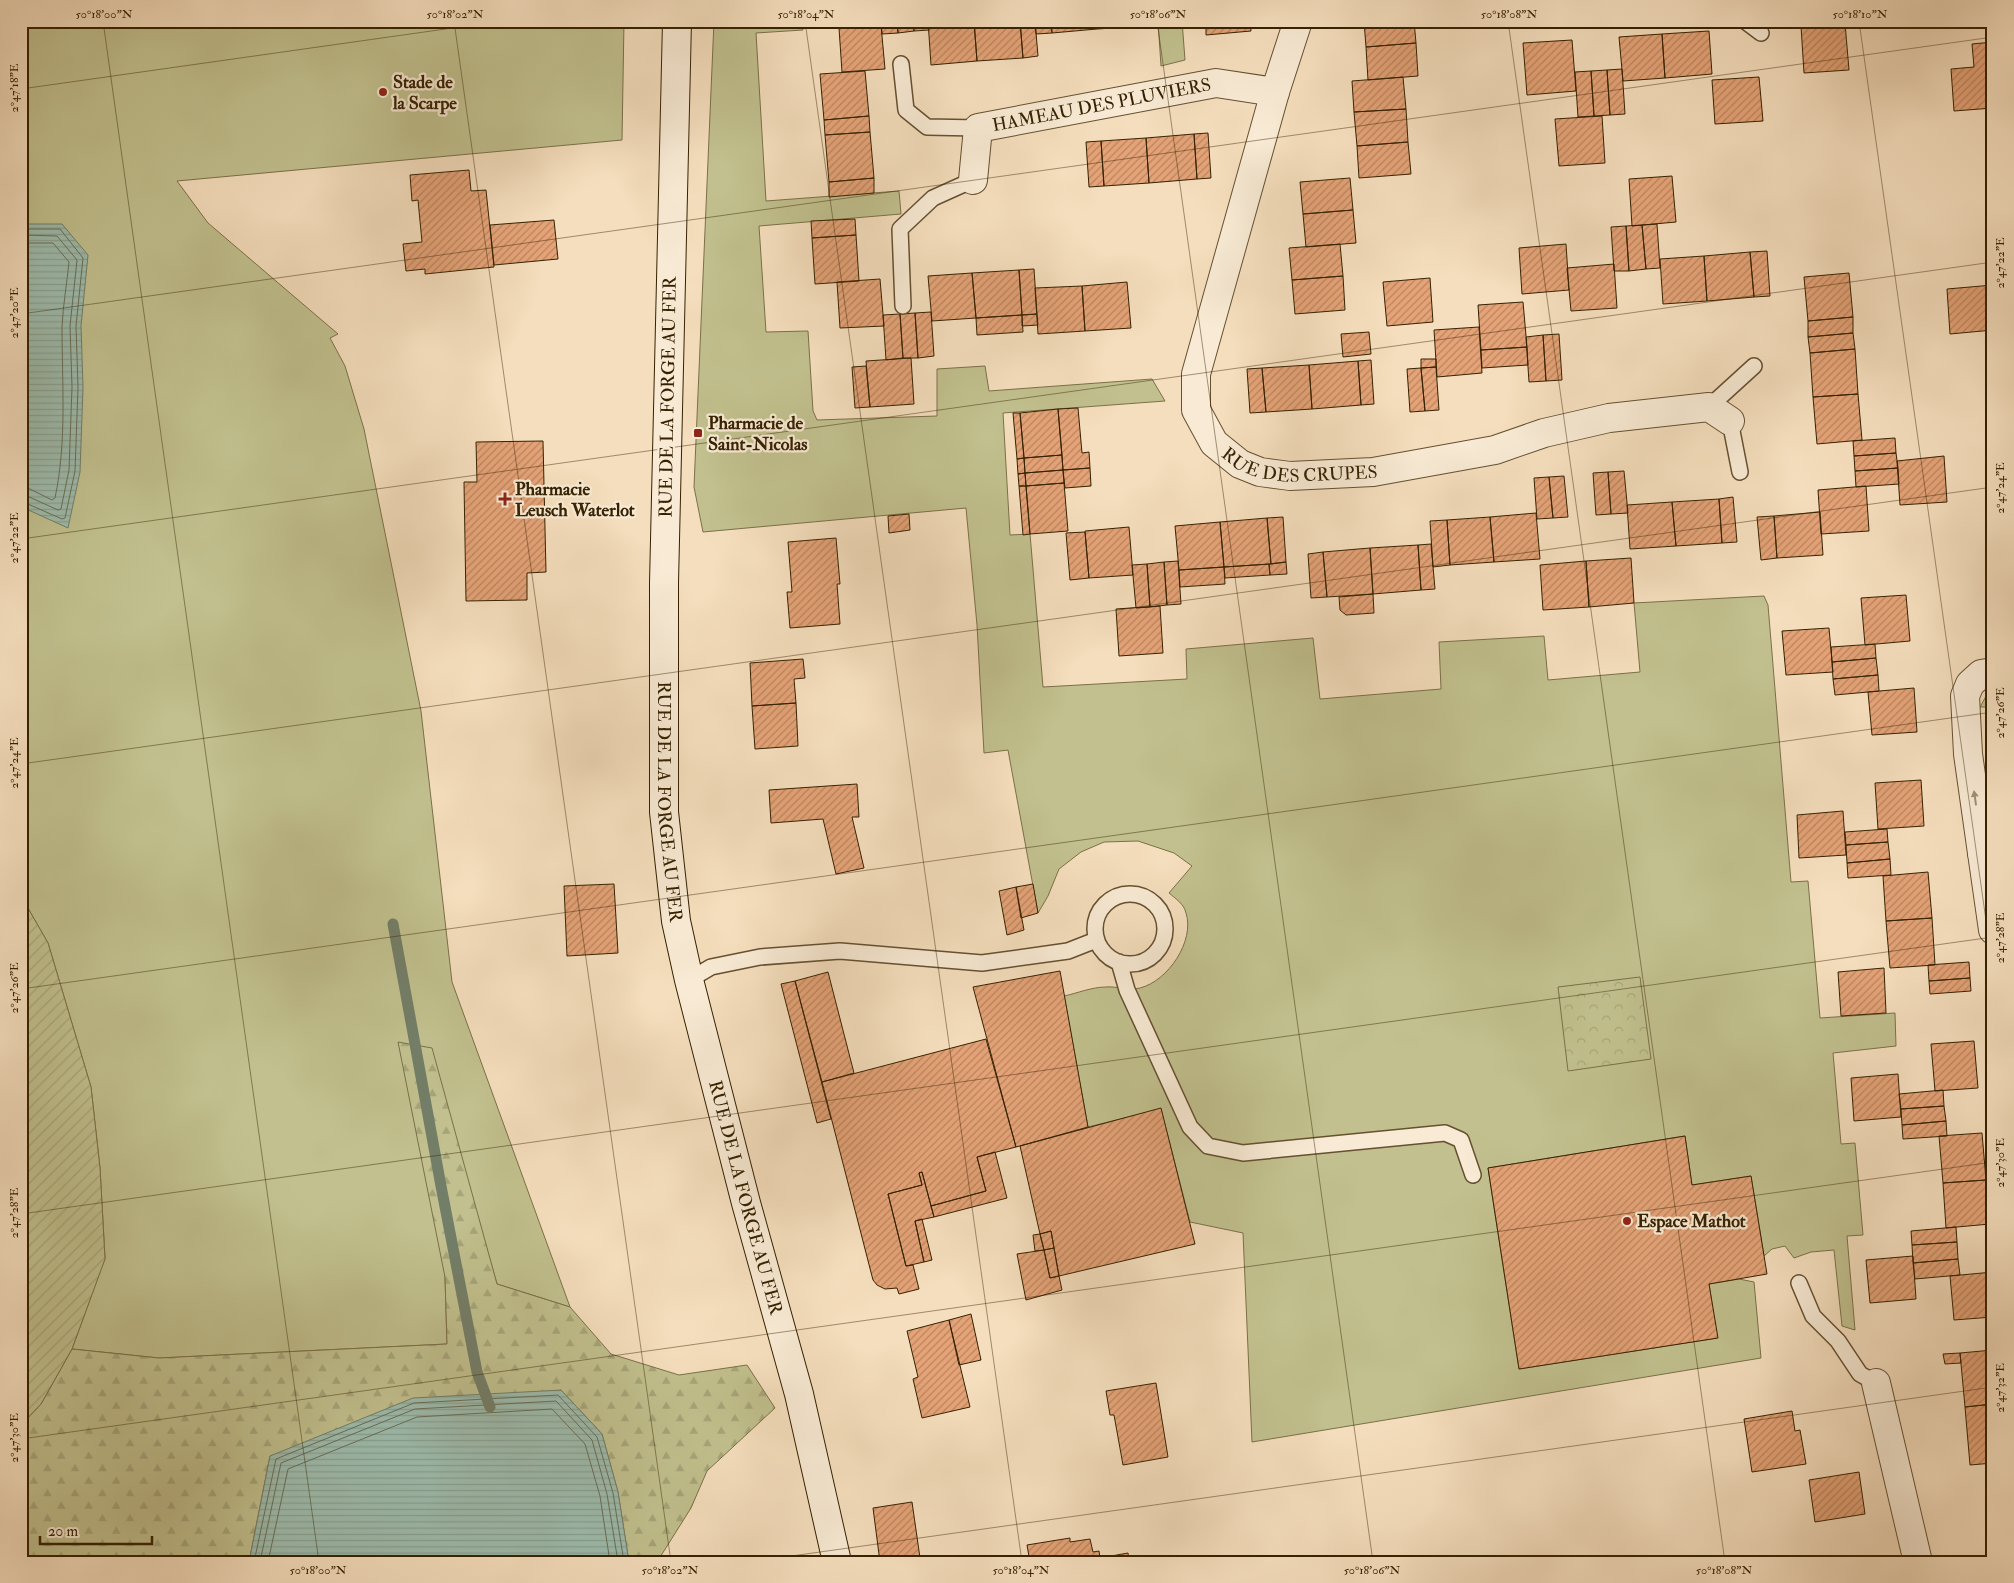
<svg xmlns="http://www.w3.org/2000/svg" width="2014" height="1583" viewBox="0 0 2014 1583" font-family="'IM FELL Double Pica',serif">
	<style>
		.grass { fill: #c1c08e; stroke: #7b7048 }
		.forest { fill: url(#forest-firs); stroke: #7b7048 }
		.park { fill: url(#park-crowns); stroke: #7b7048 }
		.garden { fill: url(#garden-furrows); stroke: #7b7048 }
		.water { fill: url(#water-rules); stroke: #737e68 }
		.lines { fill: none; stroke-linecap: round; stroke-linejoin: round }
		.shore { stroke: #696e57; stroke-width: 1 }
		.stream { stroke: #737e68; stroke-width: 11 }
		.building { fill: url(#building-hatch); stroke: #352101 }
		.service-casing { stroke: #655030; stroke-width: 18 }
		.minor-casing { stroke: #655030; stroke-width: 30 }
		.secondary-casing { stroke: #352101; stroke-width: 30 }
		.service { stroke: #f8ead4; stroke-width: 15 }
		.minor { stroke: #f8ead4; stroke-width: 28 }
		.secondary { stroke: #f8ead4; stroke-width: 28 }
		.oneway { fill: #a09075 }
		.ticks { fill: none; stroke: #352101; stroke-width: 1; stroke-opacity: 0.45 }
		.poi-dot { fill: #8f2418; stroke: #f8ead4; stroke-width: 2 }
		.labels { text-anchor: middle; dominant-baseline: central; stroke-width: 4.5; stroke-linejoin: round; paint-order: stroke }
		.poi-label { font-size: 18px; font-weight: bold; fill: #352101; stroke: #f8ead4; text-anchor: start }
		.street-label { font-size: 18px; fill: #352101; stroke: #f8ead4 }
		.neatline { fill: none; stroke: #352101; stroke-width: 2 }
		.ticks-label { font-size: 12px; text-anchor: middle; fill: #352101 }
	</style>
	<defs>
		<pattern id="forest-firs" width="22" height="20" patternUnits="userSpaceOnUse" patternTransform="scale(1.25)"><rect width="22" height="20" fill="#c1c08e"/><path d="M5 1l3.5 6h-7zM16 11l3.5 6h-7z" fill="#a6a579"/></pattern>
		<pattern id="park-crowns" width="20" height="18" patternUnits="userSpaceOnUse" patternTransform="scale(1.25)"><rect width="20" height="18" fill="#c1c08e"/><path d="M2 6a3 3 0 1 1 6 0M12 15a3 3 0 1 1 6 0" fill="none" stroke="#a6a579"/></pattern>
		<pattern id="garden-furrows" width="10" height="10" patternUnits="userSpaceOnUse" patternTransform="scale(1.25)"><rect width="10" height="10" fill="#c1c08e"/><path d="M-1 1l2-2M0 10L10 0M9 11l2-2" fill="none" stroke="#a6a579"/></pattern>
		<pattern id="water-rules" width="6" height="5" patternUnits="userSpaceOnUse" patternTransform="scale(1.25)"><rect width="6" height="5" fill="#9dbcad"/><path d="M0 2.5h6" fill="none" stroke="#88a193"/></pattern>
		<pattern id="building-hatch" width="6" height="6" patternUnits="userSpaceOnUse" patternTransform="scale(1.25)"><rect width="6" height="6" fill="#e5a377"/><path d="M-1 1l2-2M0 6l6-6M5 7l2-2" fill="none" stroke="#ba845f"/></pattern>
	</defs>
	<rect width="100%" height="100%" fill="#f5debd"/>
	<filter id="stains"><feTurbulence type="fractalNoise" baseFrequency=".004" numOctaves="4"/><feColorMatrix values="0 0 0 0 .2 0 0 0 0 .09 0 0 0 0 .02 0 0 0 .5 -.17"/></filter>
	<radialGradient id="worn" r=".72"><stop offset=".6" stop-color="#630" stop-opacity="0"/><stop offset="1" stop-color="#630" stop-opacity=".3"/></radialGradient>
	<path class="grass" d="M21 21H624L622 140 177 181 208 223 338 334 330 338 345 366 364 429 421 711 452 982 570 1307 497 1284 465 1173 445 1277 447 1344 159 1358 72 1349 105 1258 100 1168 91 1087 48 943 21 896Z
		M714 21H803V30L756 33 766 201 899 191 901 214 759 226 766 332 808 331 813 411 817 420 937 416V369L985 366 989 391 1152 379 1165 401 1003 413 1010 535 1030 534 1043 687 1187 679 1186 649 1313 638 1320 699 1441 689 1439 642 1544 636 1548 680 1640 672 1634 603 1764 596 1768 605 1791 882 1808 881 1820 1018 1895 1013 1896 1046 1833 1053 1841 1144 1855 1143 1863 1235 1847 1236 1855 1330 1842 1326 1834 1250 1811 1252 1794 1258 1785 1246 1772 1249 1764 1256 1751 1176 1692 1185 1685 1136 1488 1168 1519 1369 1717 1338 1709 1284 1739 1279 1754 1282 1761 1358 1252 1442 1243 1233 1190 1222 1161 1109 1088 1127 1064 996C1078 993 1092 987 1106 987 1117 986 1128 991 1140 988 1168 981 1195 941 1186 913 1184 904 1176 899 1169 893L1192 866 1174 853 1138 841 1104 842 1081 852 1059 869 1048 896 1038 913 1008 750 984 753 977 625 966 508 703 532 694 487Z
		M1158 21H1182L1185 60 1161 66Z
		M1990 689H1993V707H1980Z"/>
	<path class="forest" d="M398 1042 432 1048 497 1284 570 1307 611 1354 679 1375 747 1365 775 1408 707 1471 691 1508 657 1562H629L618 1492 602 1434 561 1390 270 1456 249 1562H21V1425L41 1404 72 1349 159 1358 447 1344 445 1277Z"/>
	<path class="park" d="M1640 977 1651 1059 1568 1071 1558 987Z"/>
	<path class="garden" d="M21 896 48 943 91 1087 100 1168 105 1259 72 1349 41 1404 21 1425Z"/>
	<path class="water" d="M21 224H62L88 255 81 326 83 387 80 472 68 528 24 508 21 504Z
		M561 1390 602 1434 618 1492 629 1562H249L270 1456 413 1398Z"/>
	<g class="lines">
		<path class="shore" d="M21 229H60L83 258 76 326 78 387 75 471 65 518 62 519 21 501
			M21 235 57 236 77 260 70 326 72 387 69 470 61 509 58 510 27 496 21 495
			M21 243H53L69 262C67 283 63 305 62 327 62 384 67 441 55 498L52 500 30 489 21 488
			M254 1562 276 1459 414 1403 558 1395 597 1437 613 1493 624 1562
			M260 1562 281 1463 415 1409 556 1401 592 1440 607 1494 618 1562
			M268 1562 288 1469 417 1417 552 1409 585 1444 600 1496 610 1562"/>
		<path class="stream" d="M393 924 441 1186 477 1372 490 1407"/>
	</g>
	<path class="building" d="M881 21H897L898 33 882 34Z
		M897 21H913L914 31 898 33Z
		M913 21H928L929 30 914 31Z
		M928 21H974L977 61 931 65Z
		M974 21H1020L1023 58 977 61Z
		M1020 21H1035L1038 56 1023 58Z
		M1035 21H1051L1052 33 1036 34Z
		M1051 21H1097V29L1052 33Z
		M1097 21H1145V26L1097 29Z
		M1145 21H1158V25L1145 26Z
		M1206 21H1250L1251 31 1206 35Z
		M1364 21H1414L1416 43 1366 47Z
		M1800 21H1845V23L1801 26Z
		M1845 23 1849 70 1804 73 1801 26Z
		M881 25 885 69 842 72 839 28Z
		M1709 31 1712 74 1665 78 1662 34Z
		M1662 34 1665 78 1623 81 1619 37Z
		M1572 40 1576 91 1527 95 1523 43Z
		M1993 42V108L1954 111 1951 69 1974 67 1972 44Z
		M1416 43 1418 76 1368 80 1366 47Z
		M1622 69 1625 114 1610 115 1607 70Z
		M1607 70 1610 115 1594 116 1591 71Z
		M865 71 869 116 824 120 820 74Z
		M1591 71 1594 116 1578 117 1575 72Z
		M1403 77 1406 109 1354 112 1352 81Z
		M1759 77 1763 121 1715 124 1712 80Z
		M1990 108H1993V119H1991Z
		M1406 109 1408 142 1357 146 1354 112Z
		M869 116 870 132 825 135 824 120Z
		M1602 116 1605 163 1559 166 1555 119Z
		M870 132 874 178 829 182 825 135Z
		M1208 133 1211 178 1197 179 1194 134Z
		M1194 134 1197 179 1149 183 1146 138Z
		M1146 138 1149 183 1104 186 1101 141Z
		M1101 141 1104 186 1089 187 1086 142Z
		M1408 142 1411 174 1359 178 1357 146Z
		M1988 154H1993V169H1990Z
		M469 170 471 191 486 190 494 267 425 274V269L406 271 403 244 422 242 418 200 412 201 410 175Z
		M1672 176 1676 222 1632 226 1629 179Z
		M874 178V193L829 197V182Z
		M1350 178 1353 210 1303 214 1300 182Z
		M1353 210 1356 243 1306 247 1303 214Z
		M855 219 856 235 812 238 811 221Z
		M554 220 558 259 494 265 490 225Z
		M1657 224 1660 268 1646 269 1642 225Z
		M1642 225 1646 269 1629 271 1626 226Z
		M1626 226 1629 271H1614L1611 227Z
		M856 235 859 281 815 284 812 238Z
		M1340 244 1343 276 1292 280 1289 248Z
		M1566 244 1569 290 1522 294 1519 248Z
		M1767 251 1770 296 1754 297 1750 252Z
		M1750 252 1754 297 1707 301 1704 256Z
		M1704 256 1707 301 1663 304 1660 259Z
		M1614 264 1617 308 1571 311 1567 268Z
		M1034 269 1037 314 1022 315 1019 270Z
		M1019 270 1022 315 976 318 972 273Z
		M972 273 976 318 932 321 928 276Z
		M1849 273 1853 317 1808 321 1804 277Z
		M1343 276 1345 310 1295 314 1292 280Z
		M1430 278 1433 322 1387 326 1383 282Z
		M880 279 884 326 840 328 837 282Z
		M1127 282 1131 328 1085 331 1082 286Z
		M1993 285V330L1950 334 1947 289Z
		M1082 286 1085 331 1038 334 1035 288Z
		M1523 302 1527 347 1481 350 1478 305Z
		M931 312 934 356 918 358 915 313Z
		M915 313 918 358H903L900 314Z
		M900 314 903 358 886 360 883 315Z
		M1037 314 1038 325 1022 326V315Z
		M1022 315 1023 332 977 335 976 318Z
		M1853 317V333L1808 337V321Z
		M1479 327 1482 373 1437 377 1434 330Z
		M1369 332 1371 354 1343 357 1341 334Z
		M1853 333 1855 349 1810 353 1808 337Z
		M1559 334 1562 380 1546 381 1543 335Z
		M1543 335 1546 381 1529 382 1526 337Z
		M1527 347 1528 365 1482 368 1481 350Z
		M1855 349 1858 394 1813 397 1810 353Z
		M911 358 914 404 870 407 866 361Z
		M1421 359H1436V367L1421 368Z
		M1371 360 1374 404 1361 405 1358 361Z
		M1358 361 1361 405 1312 409 1309 365Z
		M1309 365 1312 409 1266 412 1262 368Z
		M866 366 870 407 855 408 852 367Z
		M1436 367 1439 410 1425 411 1421 368Z
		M1262 368 1266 412 1250 413 1247 369Z
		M1421 368 1425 411 1410 412 1407 369Z
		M1858 394 1862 440 1817 444 1813 397Z
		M1078 408 1082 453 1089 452 1090 468 1063 470 1058 409Z
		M1058 409 1062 455 1024 458 1020 413Z
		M1013 413H1020L1024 458 1017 459Z
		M1895 438 1896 453 1854 456 1853 441Z
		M543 441 546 572 527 573V600L466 601 464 482H477L476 442Z
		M1896 453 1898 468 1855 471 1854 456Z
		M1062 455 1063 470 1025 473 1024 458Z
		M1944 456 1947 502 1900 505 1897 461Z
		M1024 458 1025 473 1018 474 1017 459Z
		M1090 468 1091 486 1065 488 1063 470Z
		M1898 468 1899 484 1856 487 1855 471Z
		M1063 470 1064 483 1026 486 1025 473Z
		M1624 471 1628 513 1611 514 1608 472Z
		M1608 472 1611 514 1596 515 1593 473Z
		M1025 473 1026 486H1019L1018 474Z
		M1564 476 1568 517 1553 518 1549 477Z
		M1549 477 1553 518 1537 519 1534 478Z
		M1064 483 1068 531 1030 534 1026 486Z
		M1019 486H1026L1030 534 1023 535Z
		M1866 486 1869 531 1821 534 1818 490Z
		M1733 497 1737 542 1722 543 1719 499Z
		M1719 499 1722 543 1676 546 1672 502Z
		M1672 502 1676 546 1630 549 1627 505Z
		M1820 512 1823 555 1777 558 1774 516Z
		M1536 513 1540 559 1494 562 1490 517Z
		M909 514 910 530 889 533 888 516Z
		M1774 516 1777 558 1761 560 1757 517Z
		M1283 517 1286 562 1271 564 1267 518Z
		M1490 517 1494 562 1450 565 1447 520Z
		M1267 518 1271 564 1224 567 1220 522Z
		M1447 520 1450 565 1433 567 1430 521Z
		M1220 522 1224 567 1179 570 1175 526Z
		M1129 527 1133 575 1089 578 1085 531Z
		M1085 532 1089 578 1070 580 1066 533Z
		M836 538 840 584H837L840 624 790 628 787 592H792L788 542Z
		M1431 544 1435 589 1421 590 1418 545Z
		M1418 545 1421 590 1373 594 1370 548Z
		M1370 548 1373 594 1327 597 1323 552Z
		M1323 552 1327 597 1311 598 1308 554Z
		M1631 558 1634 603 1589 607 1586 561Z
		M1178 561 1181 604 1167 605 1164 562Z
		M1586 561 1589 607 1543 610 1540 565Z
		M1164 562 1167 605 1150 607 1147 564Z
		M1286 562 1287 574 1270 575 1269 564Z
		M1147 564 1150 607 1136 608 1132 565Z
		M1269 564 1270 575 1225 578 1224 567Z
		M1224 567 1225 584 1180 587 1179 570Z
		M1373 594 1374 613 1346 615 1340 610 1339 597Z
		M1906 595 1910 641 1865 645 1861 598Z
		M1160 606 1163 653 1119 656 1116 609Z
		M1829 628 1833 672 1786 675 1782 631Z
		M1875 644 1876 658 1832 662 1831 647Z
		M1876 658 1878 675 1833 679 1832 662Z
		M803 659 805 678 794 679 796 703 752 706 750 663Z
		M1878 675 1879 691 1835 695 1833 679Z
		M1914 688 1917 732 1872 735 1868 692Z
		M796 703 798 746 755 749 752 706Z
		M1921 780 1924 826 1878 829 1875 783Z
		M857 784 859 817H852L864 868 836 874 823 819 771 823 769 790Z
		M1843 811 1846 855 1799 858 1797 815Z
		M1887 829 1888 842 1846 845 1845 832Z
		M1888 842 1890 859 1847 863 1846 845Z
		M1890 859 1891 875 1848 878 1847 863Z
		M1928 872 1932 918 1886 921 1883 876Z
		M614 884 618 953 567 956 564 886Z
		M1033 884 1038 913 1021 918 1016 887Z
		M1016 887 1024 930 1007 935 999 891Z
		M1932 918 1935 965 1890 968 1886 921Z
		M1969 962 1970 978 1929 981 1928 965Z
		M1884 968 1886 1013 1841 1016 1838 972Z
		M1060 971 1088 1127 1016 1147 973 987Z
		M828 972 854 1073 822 1082 795 981Z
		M1970 978 1971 991 1930 994 1929 981Z
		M795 981 831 1119 817 1123 781 984Z
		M986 1039 1016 1147 977 1157 986 1191 931 1206 922 1172 919 1173 922 1185 888 1194 906 1266 913 1265 919 1289 899 1294 897 1288 885 1289 877 1285 873 1280 822 1082Z
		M1974 1041 1978 1088 1935 1091 1931 1044Z
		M1898 1074 1901 1117 1854 1121 1851 1078Z
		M1943 1090 1944 1106 1901 1109 1899 1094Z
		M1944 1106 1946 1121 1902 1125 1901 1109Z
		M1161 1108 1195 1244 1059 1276 1051 1231 1040 1234 1020 1146Z
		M1946 1121 1947 1136 1903 1139 1902 1125Z
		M1982 1133 1986 1180 1943 1183 1939 1136Z
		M1685 1136 1692 1185 1751 1176 1767 1274 1709 1284 1718 1338 1519 1369 1488 1168Z
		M995 1152 1007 1198 934 1217 931 1206 986 1191 977 1157Z
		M922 1172 934 1217 915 1221 924 1262 906 1266 888 1194 922 1185 919 1173Z
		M1986 1180 1990 1224 1946 1228 1943 1183Z
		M922 1219 932 1260 924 1262 915 1221Z
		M1956 1227 1957 1242 1912 1245 1911 1231Z
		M1051 1231 1054 1248 1044 1250 1040 1234Z
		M1040 1234 1044 1250 1035 1251 1033 1235Z
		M1957 1242 1958 1259 1913 1263 1912 1245Z
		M1054 1248 1059 1276 1050 1278 1044 1250Z
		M1044 1250 1050 1278 1059 1276 1062 1290 1026 1300 1017 1254Z
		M1913 1256 1916 1299 1870 1303 1866 1260Z
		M1958 1259 1960 1275 1915 1279 1913 1263Z
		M1993 1272V1317L1954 1320 1950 1276Z
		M971 1314 981 1360 959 1365 949 1320Z
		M949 1320 970 1407 922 1418 913 1379 918 1377 907 1331Z
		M1993 1350V1404L1965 1407 1960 1353Z
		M1960 1353 1961 1363 1945 1364 1943 1354Z
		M1156 1383 1168 1457 1123 1465 1114 1415H1110L1106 1391Z
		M1993 1404V1463L1970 1465 1965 1407Z
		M1792 1411 1795 1431 1800 1430 1806 1464 1752 1472 1744 1419Z
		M1859 1472 1865 1514 1815 1522 1809 1480Z
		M912 1502 920 1558 897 1562H880L873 1508Z
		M1070 1538V1542L1090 1539 1093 1552 1099 1551 1100 1558 1128 1553 1129 1562H1030L1027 1545Z
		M920 1558V1562H897Z"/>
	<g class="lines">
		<defs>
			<path id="service" d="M1745 21 1761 33
				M901 64 906 110 927 127 978 128
				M903 306 900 229 933 198 973 180
				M1709 407 1754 366
				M1730 421 1740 472
				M1095 929a35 35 0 1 1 70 0a35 35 0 1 1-70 0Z
				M1119 962 1127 990 1190 1127 1208 1146 1243 1153 1445 1133 1461 1140 1473 1175
				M689 980 711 967 760 957 840 951 982 963 1068 951 1096 940
				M1799 1283 1813 1316 1838 1341 1860 1374 1876 1383"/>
			<g id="minor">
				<path id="s1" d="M1298 21 1275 92 1196 374V410L1214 443 1240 464 1260 472 1290 476 1373 472 1495 450 1544 433 1609 418 1709 407 1730 421"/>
				<path id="s2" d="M973 180 978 128 1216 83 1275 92"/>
				<path d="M1993 672 1981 674 1970 684 1965 696 1968 754 1982 853 1993 851"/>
				<path d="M1982 853 1993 930"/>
				<path d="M1876 1383 1918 1562"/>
			</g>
			<g id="secondary">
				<path id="s3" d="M677 21 664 583V812L676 921 689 980 746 1203 799 1394 837 1562"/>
			</g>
		</defs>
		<use href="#service" class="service-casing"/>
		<use href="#minor" class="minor-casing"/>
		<use href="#secondary" class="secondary-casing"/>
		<use href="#service" class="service"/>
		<use href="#minor" class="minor"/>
		<use href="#secondary" class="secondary"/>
	</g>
	<defs><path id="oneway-solid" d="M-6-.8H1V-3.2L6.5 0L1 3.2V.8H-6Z" transform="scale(1.25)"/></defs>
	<use class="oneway" href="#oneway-solid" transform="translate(1975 798) rotate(-98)"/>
	<path class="ticks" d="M103 21 319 1562M454 21 671 1562M805 21 1022 1562M1157 21 1373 1562M1508 21 1725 1562M1859 21 1993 970M21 89 502 21M21 314 1993 37M21 539 1993 262M21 764 1993 487M21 989 1993 712M21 1214 1993 937M21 1439 1993 1162M749 1562 1993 1387"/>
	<g class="poi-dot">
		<circle cx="383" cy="92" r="5"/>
		<rect x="693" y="428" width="10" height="10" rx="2.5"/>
		<path d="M502.5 491.5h5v5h5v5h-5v5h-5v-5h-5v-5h5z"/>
		<circle cx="1627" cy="1221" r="5"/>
	</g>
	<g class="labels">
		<g class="poi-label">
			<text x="393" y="82">Stade de<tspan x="393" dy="21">la Scarpe</tspan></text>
			<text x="708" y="423">Pharmacie de<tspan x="708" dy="21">Saint-Nicolas</tspan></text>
			<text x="515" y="489">Pharmacie<tspan x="515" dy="21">Leusch Waterlot</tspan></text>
			<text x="1637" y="1221">Espace Mathot</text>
		</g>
		<g class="street-label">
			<text stroke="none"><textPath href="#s2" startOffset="178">HAMEAU DES PLUVIERS</textPath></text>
			<text transform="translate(668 397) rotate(-89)">RUE DE LA FORGE AU FER</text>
			<text stroke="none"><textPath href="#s1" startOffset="534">RUE DES CRUPES</textPath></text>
			<text stroke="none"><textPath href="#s3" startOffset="781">RUE DE LA FORGE AU FER</textPath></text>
			<text stroke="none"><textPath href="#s3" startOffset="1186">RUE DE LA FORGE AU FER</textPath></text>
		</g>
	</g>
	<rect width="2014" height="1583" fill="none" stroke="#f5debd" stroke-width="55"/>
	<path d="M40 1536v8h112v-8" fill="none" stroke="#352101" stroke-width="2.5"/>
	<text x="48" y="1536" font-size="15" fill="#352101" stroke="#f8ead4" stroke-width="4" paint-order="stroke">20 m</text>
	<rect x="28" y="28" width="1958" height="1528" class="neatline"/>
	<g class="ticks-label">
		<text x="104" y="18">50°18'00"N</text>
		<text x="455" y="18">50°18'02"N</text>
		<text x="806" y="18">50°18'04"N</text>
		<text x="1158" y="18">50°18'06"N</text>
		<text x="1509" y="18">50°18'08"N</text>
		<text x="1860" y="18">50°18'10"N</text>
		<text transform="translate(14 88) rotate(-90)" y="4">2°47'18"E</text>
		<text transform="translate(2000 263) rotate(-90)" y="4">2°47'22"E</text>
		<text transform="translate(14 313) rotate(-90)" y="4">2°47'20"E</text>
		<text transform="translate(2000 488) rotate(-90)" y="4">2°47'24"E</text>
		<text transform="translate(14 538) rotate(-90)" y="4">2°47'22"E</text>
		<text transform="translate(2000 713) rotate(-90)" y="4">2°47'26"E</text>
		<text transform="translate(14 763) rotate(-90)" y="4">2°47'24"E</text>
		<text transform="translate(2000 938) rotate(-90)" y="4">2°47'28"E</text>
		<text transform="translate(14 988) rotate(-90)" y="4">2°47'26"E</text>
		<text transform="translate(2000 1163) rotate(-90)" y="4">2°47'30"E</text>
		<text transform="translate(14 1213) rotate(-90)" y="4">2°47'28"E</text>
		<text transform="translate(2000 1388) rotate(-90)" y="4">2°47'32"E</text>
		<text transform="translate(14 1438) rotate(-90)" y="4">2°47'30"E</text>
		<text x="318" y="1574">50°18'00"N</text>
		<text x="670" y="1574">50°18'02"N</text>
		<text x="1021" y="1574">50°18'04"N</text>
		<text x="1372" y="1574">50°18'06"N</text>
		<text x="1724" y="1574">50°18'08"N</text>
	</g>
	<rect width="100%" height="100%" filter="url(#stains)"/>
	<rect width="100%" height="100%" fill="url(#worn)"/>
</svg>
